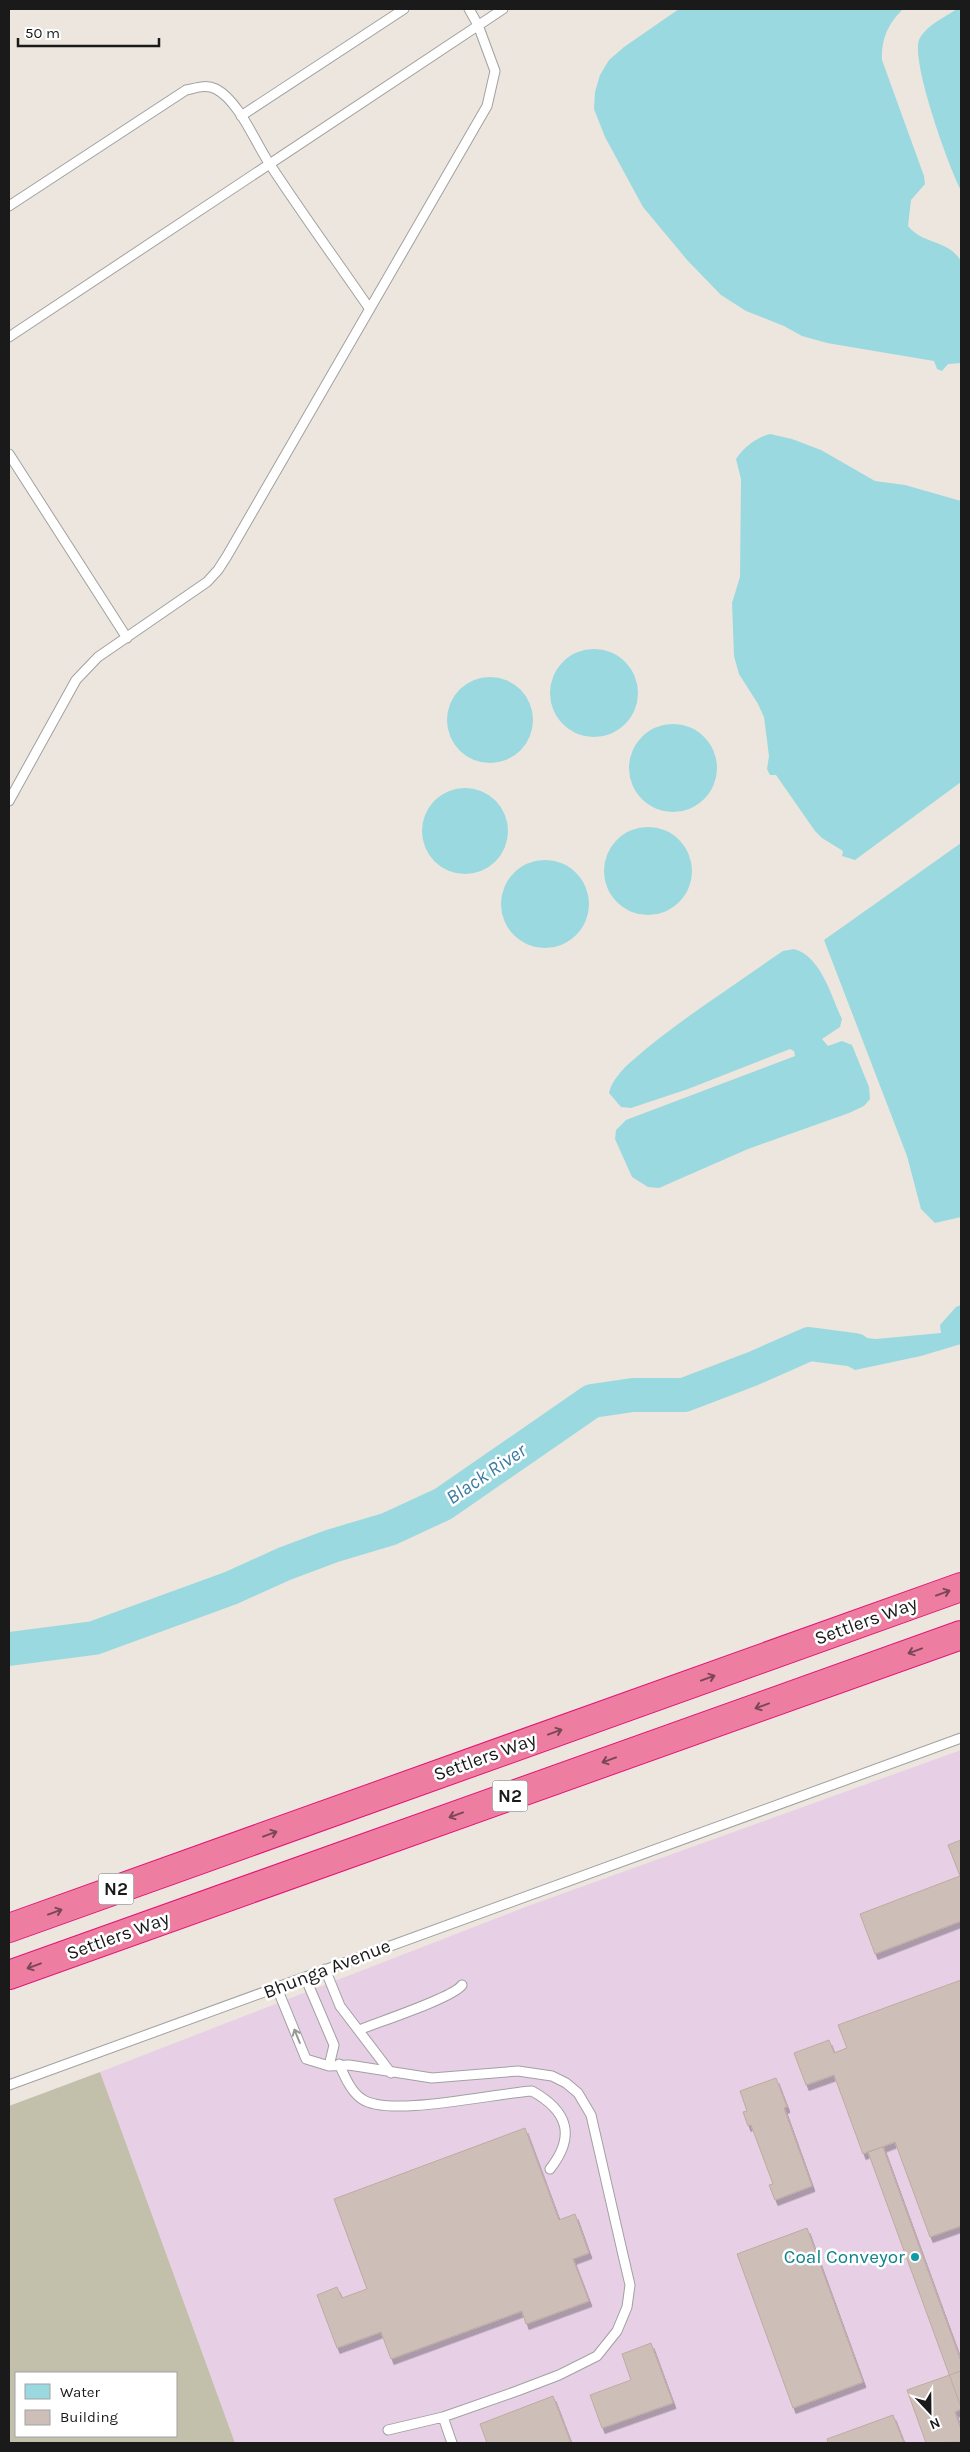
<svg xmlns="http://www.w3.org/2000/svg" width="970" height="2452" viewBox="0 0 970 2452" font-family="Karla,sans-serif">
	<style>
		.industrial { fill: #e7d0e6 }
		.construction { fill: #c2bfaa; fill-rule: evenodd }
		.water { fill: #9ad9e0 }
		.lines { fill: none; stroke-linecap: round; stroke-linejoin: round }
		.river { stroke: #9ad9e0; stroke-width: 34 }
		.building { fill: #cdbeb8; stroke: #c0aaa0; filter: url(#shadow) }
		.service-casing { stroke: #a1a1a1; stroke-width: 11 }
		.motorway-casing { stroke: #e31477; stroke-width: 30 }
		.service { stroke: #fff; stroke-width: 9 }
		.motorway { stroke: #ed7ea1; stroke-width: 28 }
		.oneway { stroke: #794757 }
		.oneway2 { stroke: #989898 }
		.culture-dot { fill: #0f9aa8; stroke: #fff; stroke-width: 2 }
		.labels { text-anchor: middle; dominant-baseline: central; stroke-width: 5; stroke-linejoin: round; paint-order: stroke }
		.shield { fill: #fff; stroke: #5f5f5f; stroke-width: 1 }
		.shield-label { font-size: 18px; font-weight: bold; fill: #1a1a1a }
		.street-label { font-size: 19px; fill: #1a1a1a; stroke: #fff }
		.culture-label { font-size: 19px; fill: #0d838f; stroke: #fff; text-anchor: end }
		.water-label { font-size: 20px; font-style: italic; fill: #3b7ba1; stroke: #fff }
	</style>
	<defs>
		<filter id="shadow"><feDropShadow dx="3" dy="5.5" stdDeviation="0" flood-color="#0004"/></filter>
	</defs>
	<rect width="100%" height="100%" fill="#ede6de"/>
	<path class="industrial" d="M961 1750V2443H235L100 2072 528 1906Z"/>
	<path class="construction" d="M100 2072 235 2443H9V2106ZM16 2373H176V2436H16Z"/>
	<path class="water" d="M679 9H903C888 24 881 39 882 60L924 176 925 184 911 200 908 226C923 245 948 239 961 261V363L948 364 942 371 937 369 934 361 827 343 802 336 784 326 746 311 721 295 688 261 643 207 605 137 594 109 595 92 600 75 609 60 624 47Z
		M957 9H961V190C949 168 911 62 919 40 925 26 945 17 957 9Z
		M770 434 792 439 821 450 875 481 905 485 961 501V782L855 860 842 856 843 851 822 838 815 831 776 775H770L767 769 769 756 764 717 758 704 739 674 734 656 732 603 740 577 741 479 736 459C745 446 756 438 770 434Z
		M550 693a44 44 0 1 1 88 0a44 44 0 1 1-88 0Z
		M447 720a43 43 0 1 1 86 0a43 43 0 1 1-86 0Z
		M629 768a44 44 0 1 1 88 0a44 44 0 1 1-88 0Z
		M422 831a43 43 0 1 1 86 0a43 43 0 1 1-86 0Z
		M604 871a44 44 0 1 1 88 0a44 44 0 1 1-88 0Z
		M961 843V1217L935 1223 921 1209 907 1156 824 940Z
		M501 904a44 44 0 1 1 88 0a44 44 0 1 1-88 0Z
		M794 949C821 956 831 996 842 1019L840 1027 822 1039 828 1046 842 1041 852 1045 869 1087 870 1099 864 1106 849 1113 748 1149 659 1188 648 1187 632 1177 615 1139 616 1130 626 1120 795 1056 794 1051 790 1049 688 1089 631 1108 621 1107 609 1093C611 1082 623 1068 633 1060 675 1023 726 991 771 959L783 951Z
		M961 1305V1344L921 1356 855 1370 809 1344 818 1333 876 1339 941 1333 940 1325 956 1307Z"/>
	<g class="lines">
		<path class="river" d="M9 1649 94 1638 231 1588 284 1564 332 1546 389 1529 443 1504 592 1401 633 1395H684L752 1369 809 1344 855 1350"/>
	</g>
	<path class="building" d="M961 1840V1921L875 1954 860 1914 960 1876 948 1845Z
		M961 1980V2226L930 2237 895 2142 863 2154 834 2075 806 2085 794 2053 829 2040 834 2053 847 2048 838 2025Z
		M776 2078 787 2107 784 2108 812 2186 775 2200 769 2185 773 2184 751 2125 748 2126 743 2112 747 2111 740 2091Z
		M525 2128 559 2220 575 2214 589 2253 573 2259 589 2301 526 2324 522 2311 391 2359 381 2332 337 2348 317 2295 337 2287 342 2298 367 2289 334 2199Z
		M883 2147 961 2361V2407L868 2152Z
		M807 2228 863 2382 793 2408 737 2254Z
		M651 2343 673 2403 602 2428 590 2395 631 2380 622 2354Z
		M961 2371V2409L955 2412 961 2429V2442L926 2443 907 2390Z
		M553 2396 571 2443H487L480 2424Z
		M893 2415 904 2443H828L827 2439Z"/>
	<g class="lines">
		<defs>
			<path id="service" d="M241 116 404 9
				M9 206 186 90C196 88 206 84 216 89 239 101 255 142 269 163 301 212 336 260 369 308
				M9 337 503 9
				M9 454 127 638
				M9 801 76 680 98 657 207 582 218 570 227 556 487 106 495 71 478 25 469 9
				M325 1969 340 2006 391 2073
				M305 1977 334 2045 329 2066
				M277 1988 306 2059 329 2066 349 2065 432 2078 518 2071 552 2076 566 2083 578 2093 591 2115 623 2255 630 2285 627 2307 617 2331 597 2356 559 2375 517 2391 443 2417 388 2430
				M359 2030C378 2022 453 1998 462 1985
				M339 2064C344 2075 351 2092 362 2099 389 2118 495 2093 532 2091 568 2111 576 2136 550 2169
				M9 2085 961 1738
				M443 2417 452 2443"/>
			<path id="motorway" d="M9 1928 961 1587
				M9 1975 961 1635"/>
		</defs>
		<use href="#service" class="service-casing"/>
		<use href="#motorway" class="motorway-casing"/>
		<use href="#service" class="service"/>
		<use href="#motorway" class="motorway"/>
	</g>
	<defs><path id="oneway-shaft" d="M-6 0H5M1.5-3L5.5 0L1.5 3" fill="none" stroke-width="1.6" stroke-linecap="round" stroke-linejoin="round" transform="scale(1.25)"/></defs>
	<g class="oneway">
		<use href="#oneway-shaft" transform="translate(943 1593) rotate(-20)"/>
		<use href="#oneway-shaft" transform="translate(915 1651) rotate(160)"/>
		<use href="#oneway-shaft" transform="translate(708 1678) rotate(-20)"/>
		<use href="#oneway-shaft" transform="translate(762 1706) rotate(160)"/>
		<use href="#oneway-shaft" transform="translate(555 1732) rotate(-20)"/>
		<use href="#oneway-shaft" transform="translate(609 1760) rotate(160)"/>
		<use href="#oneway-shaft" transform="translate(456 1815) rotate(160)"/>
		<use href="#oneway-shaft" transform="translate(270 1834) rotate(-20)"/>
		<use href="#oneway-shaft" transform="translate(55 1912) rotate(-20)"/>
		<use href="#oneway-shaft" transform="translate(34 1966) rotate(160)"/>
	</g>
	<use class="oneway2" href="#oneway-shaft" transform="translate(297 2036) rotate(-112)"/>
	<circle class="culture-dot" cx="915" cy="2257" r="5"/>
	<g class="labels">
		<g class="shield">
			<rect x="492.5" y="1780.5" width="35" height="31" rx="4"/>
			<rect x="98.5" y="1873.5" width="35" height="31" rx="4"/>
		</g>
		<g class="shield-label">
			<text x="510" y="1796">N2</text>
			<text x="116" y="1889">N2</text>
		</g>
		<g class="street-label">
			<text transform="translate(866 1621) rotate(-20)">Settlers Way</text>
			<text transform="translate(485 1757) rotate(-20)">Settlers Way</text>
			<text transform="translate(118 1936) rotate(-20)">Settlers Way</text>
			<text transform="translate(327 1969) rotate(-21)">Bhunga Avenue</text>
		</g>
		<g class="culture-label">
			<text x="905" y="2257">Coal Conveyor</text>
		</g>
		<g class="water-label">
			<text transform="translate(486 1474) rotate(-34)">Black River</text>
		</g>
	</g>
	<rect width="970" height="2452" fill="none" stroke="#1a1a1a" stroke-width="20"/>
	<rect x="15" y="2372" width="162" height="65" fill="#ffffff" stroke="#a3a3a3"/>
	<rect x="25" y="2384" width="25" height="15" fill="#9ad9e0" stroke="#a3a3a3"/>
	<text x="60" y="2397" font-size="15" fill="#1a1a1a">Water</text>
	<rect x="25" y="2410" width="25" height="15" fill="#cdbeb8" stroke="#a3a3a3"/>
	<text x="60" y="2422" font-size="15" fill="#1a1a1a">Building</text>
	<g transform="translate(930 2412) rotate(158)" stroke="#ffffff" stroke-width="4" paint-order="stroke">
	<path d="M0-4L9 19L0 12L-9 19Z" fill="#1a1a1a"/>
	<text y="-8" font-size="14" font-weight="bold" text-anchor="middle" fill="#1a1a1a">N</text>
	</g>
	<path d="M18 38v8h141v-8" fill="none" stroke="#1a1a1a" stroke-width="2.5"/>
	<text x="25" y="38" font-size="15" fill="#1a1a1a" stroke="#ffffff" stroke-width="4" paint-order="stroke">50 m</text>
</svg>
